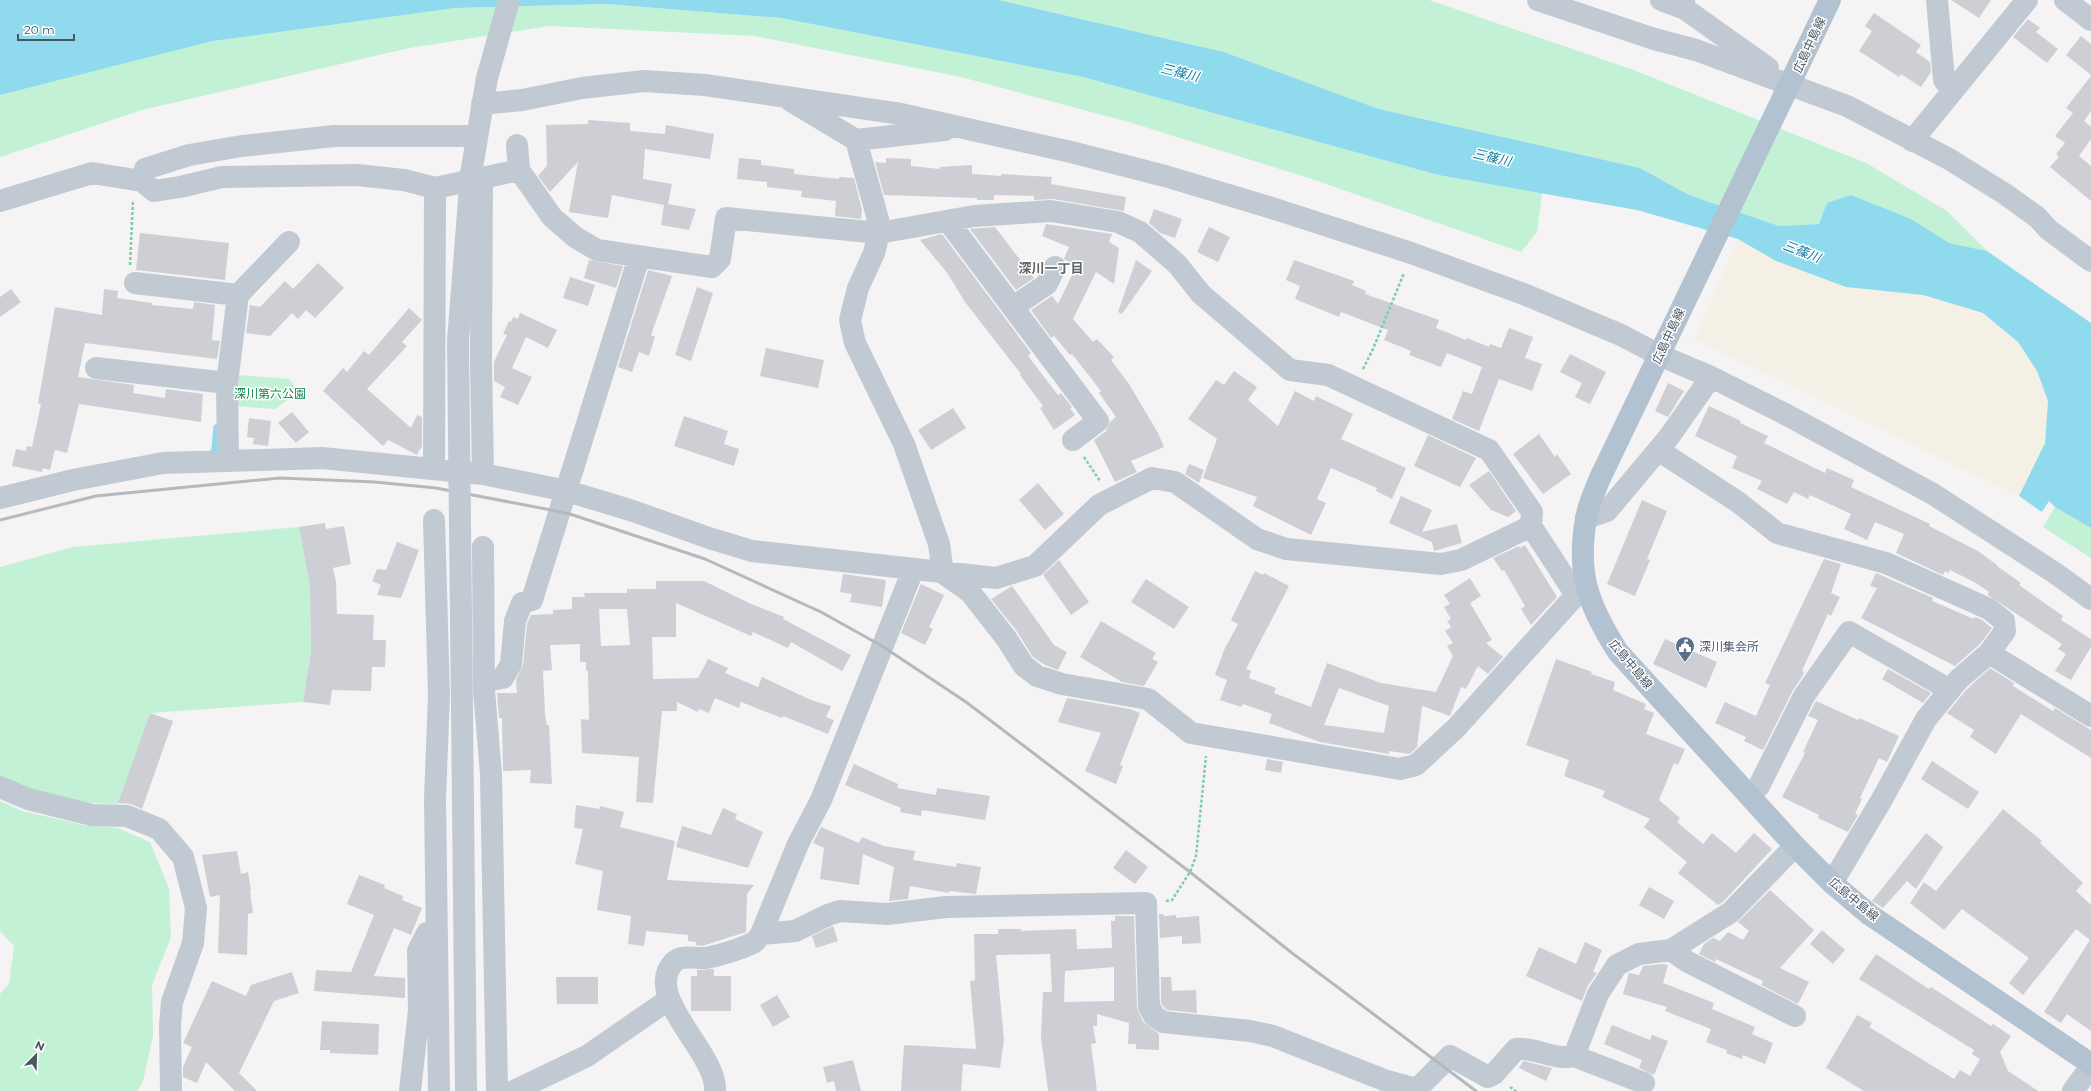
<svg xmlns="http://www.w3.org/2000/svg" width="2091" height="1091" viewBox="0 0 2091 1091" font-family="Montserrat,'Noto Sans JP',sans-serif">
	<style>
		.green { fill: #c3f1d5 }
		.sand { fill: #f5f0e5 }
		.water { fill: #90daee }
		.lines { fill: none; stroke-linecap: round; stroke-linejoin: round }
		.stream { stroke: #90daee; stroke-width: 5.5 }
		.building { fill: #cdcfd5; fill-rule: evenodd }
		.path { stroke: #7ad0a6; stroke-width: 2.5; stroke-dasharray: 3 2; stroke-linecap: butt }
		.minor { stroke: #c1cad2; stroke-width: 22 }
		.major { stroke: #b3c2d1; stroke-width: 22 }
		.rail { stroke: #b5b8bd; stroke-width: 3 }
		.minor-bridge { stroke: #c1cad2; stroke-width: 22 }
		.labels { text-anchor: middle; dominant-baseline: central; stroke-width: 3; stroke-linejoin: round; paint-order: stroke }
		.street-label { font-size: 12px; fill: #4a5661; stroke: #fff }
		.park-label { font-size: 12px; fill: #17864f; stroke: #fff }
		.service-label { font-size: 12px; fill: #4e5e75; stroke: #fff; text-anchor: start }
		.water-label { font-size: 13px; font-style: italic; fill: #0c7c9b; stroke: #fff }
		.neighbourhood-label { font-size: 13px; font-weight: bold; fill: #5f6368; stroke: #fff }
	</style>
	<rect width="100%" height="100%" fill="#f5f3f3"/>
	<path class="green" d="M999 0H1429L1631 69 1866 163 1947 211 1987 251 1949 243 1911 219 1827 203 1819 224 1779 226 1689 195 1640 168 1379 109 1224 52Z
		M607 4 781 18 1083 77 1438 175 1542 193 1537 232 1521 252 1309 178 1132 123 961 77 755 36 550 26 409 48 142 110 0 157V95L27 88 213 41 455 8Z
		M238 375 289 379 299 391 275 409 234 406Z
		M2055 507 2091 528V558L2043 527Z
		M299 527 310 586 311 651 303 702 150 713 118 804 69 802 0 778V567L73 547Z
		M0 801 22 811 84 825 118 828 150 842 169 889 171 937 152 985 153 1036 143 1081 137 1091H0V994L9 984 14 946 0 931Z"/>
	<path class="sand" d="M1738 239 1776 261 1846 287 1923 295 1983 313 2018 342 2038 371 2048 401 2045 443 2019 496 1694 339Z"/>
	<path class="water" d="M0 0H999L1224 52 1379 109 1640 168 1689 195 1779 226 1819 224 1827 203 1851 195 1911 219 1949 243 1987 251 2091 323V528L2055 507 2049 501 2042 512 2019 496 2045 443 2048 401 2037 371 2018 342 1983 313 1923 295 1846 287 1776 261 1738 239 1637 210 1438 175 1083 77 781 18 607 4 455 8 213 41 0 95Z"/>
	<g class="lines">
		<path class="stream" d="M209 454 214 451 216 427"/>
	</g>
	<path class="building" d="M1951 0H1991L1979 18Z
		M1874 13 1921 45 1916 52 1930 62 1931 72 1921 87 1901 74 1899 77 1859 51 1872 31 1865 26Z
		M2028 19 2040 28 2036 32 2058 49 2047 63 2013 37Z
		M2081 36 2091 44V75L2066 55Z
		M2091 76V111L2084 121 2091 127V139L2079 156 2091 166V201L2050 167 2059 157 2056 154 2065 143 2055 136 2073 113 2066 108Z
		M588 120 630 123V131L665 134 666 125 714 134 710 159 645 149 643 179 672 184 668 204 696 209 689 230 661 225 664 205 612 195 608 218 569 212 578 162 550 192 538 176 547 166 546 125 588 124Z
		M739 158 761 160V165L794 169V174L839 179V177L854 178 862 210 861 219 835 216 836 201 801 197 802 191 767 187V182L737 179Z
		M886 158 911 159V166L940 169V167L972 165V174L1001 176V174L1052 177 1051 184 1126 197 1124 211 1053 199 1034 200V196L994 195V200H977V198L884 195 875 162 886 163Z
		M1154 209 1182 219 1175 238 1160 233 1149 223Z
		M1046 224 1112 234 1109 242 1119 248 1114 284 1096 272 1073 319 1093 342 1097 339 1114 357 1111 360 1129 384 1158 433 1164 447 1131 461 1137 472 1115 482 1094 440 1106 431 1110 422 1116 417 1099 393 1101 391 1072 354 1070 355 1054 336 1051 338 1031 310 1052 296 1058 304 1076 267 1064 259 1069 247 1042 236Z
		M995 227 1034 278 1016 290 970 229Z
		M1209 227 1230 237 1218 262 1197 252Z
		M140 233 229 243 225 280 136 270Z
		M942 234 1031 353 1028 356 1058 395 1061 393 1072 407 1070 408 1075 415 1054 430 1040 408 1043 406 1020 375 1021 374 965 302 948 274 920 240Z
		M589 260 623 266 616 288 584 278Z
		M1136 260 1152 271 1122 314 1118 312Z
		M1294 260 1354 281 1352 285 1366 291 1365 294 1439 320 1436 328 1466 340 1467 338 1489 347 1490 344 1501 348 1509 328 1533 337 1525 358 1542 364 1532 391 1499 379 1479 431 1452 419 1463 391 1472 394 1482 367 1447 353 1441 367 1409 355 1411 351 1384 340 1388 330 1341 312 1339 317 1295 299 1300 286 1286 280Z
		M318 263 344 288 315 318 306 310 298 319 292 313 270 336 246 333 250 305 260 307 285 281 293 289Z
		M648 270 672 276 651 335 655 337 649 356 639 352 632 372 618 367Z
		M570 277 595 285 588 306 563 298Z
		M697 287 713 293 691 361 675 355Z
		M11 289 21 302 0 317V297Z
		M104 289 118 291 117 298 152 303V305L193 309 194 302 215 305 212 340 220 341 217 359 85 343 78 377 134 385 133 393 165 398 166 389 203 394 201 422 79 404 67 453 55 450 50 470 43 468 42 472 12 466 16 449 26 451 27 446 32 447 41 404 38 403 55 307 102 315Z
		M409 308 422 320 402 342 407 346 367 389 411 428 417 415 422 417V446L417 455 388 440 383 446 323 391 343 368 347 372 364 351 369 355Z
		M520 313 557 330 548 348 526 337 512 368 532 377 518 405 500 397 505 387 494 381V362L507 335 503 334 509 321 511 322 513 317 518 319Z
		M766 348 824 360 818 388 760 376Z
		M1570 354 1606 372 1590 404 1575 397 1582 383 1560 372Z
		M1234 371 1257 387 1248 400 1278 426 1295 391 1314 401 1316 396 1353 414 1341 439 1406 468 1392 499 1376 491 1377 488 1331 468 1317 499 1326 503 1311 535 1253 506 1257 497 1203 478 1217 439 1188 419 1216 380 1224 385Z
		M1668 383 1684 391 1668 417 1655 411Z
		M1709 406 1741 421 1740 423 1768 436 1764 443 1825 473 1827 468 1854 480 1851 487 1930 524 1929 526 1978 551 1997 565V566L2021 583 2019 585 2063 616 2061 620 2091 639V647L2071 680 2055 671 2066 654 2058 649 2062 644 1988 595 1989 592 1976 583 1950 570 1948 573 1945 571 1943 575 1896 553 1904 534 1875 522 1867 540 1844 529 1851 514 1810 495 1808 499 1794 492 1787 504 1757 489 1762 481 1732 468 1737 456 1695 436Z
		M953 408 966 428 931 450 918 430Z
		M292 412 309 432 296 443 278 423Z
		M684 416 728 431 724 444 739 449 734 466 674 446Z
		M249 418 271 421 268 446 253 444 254 438 247 437Z
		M1539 434 1555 457 1557 454 1571 474 1543 494 1513 454Z
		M1428 435 1476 458 1460 487 1414 466Z
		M1189 464 1204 470 1199 483 1185 474Z
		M1489 471 1516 511 1508 517 1491 510 1469 485Z
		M1038 483 1064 514 1045 530 1019 500Z
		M1401 496 1432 510 1422 532 1457 524 1462 543 1434 551 1432 542 1389 523Z
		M1642 500 1667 511 1647 559 1650 560 1635 596 1607 584Z
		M325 523 326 529 344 526 351 564 333 568 336 582 337 614 374 615 373 640H386L385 667H372L371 691 332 690 330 705 303 702 311 651 310 586 299 527Z
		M397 542 419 550 401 598 377 595 381 585 372 581 377 569 386 570Z
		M1525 545 1557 597 1531 625 1521 609 1525 606 1504 570 1502 571 1493 558 1519 546 1520 548Z
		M1824 559 1841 564 1831 593 1840 597 1831 616 1828 614 1802 671 1804 672 1802 677 1793 690 1763 750 1744 741 1746 737 1715 723 1725 702 1756 716 1770 685 1765 683Z
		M1059 560 1089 602 1071 615 1043 575Z
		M1255 571 1263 575 1264 573 1289 586 1246 669 1251 671 1249 678 1276 688 1274 693 1311 707 1327 663 1381 683 1436 692 1453 656 1447 646 1453 643 1445 631 1451 627 1447 621 1451 619 1444 607 1450 604 1444 595 1470 578 1481 596 1470 603 1492 640 1486 643 1503 657 1488 674 1478 666 1466 689 1461 687 1450 716 1422 706 1417 747 1410 754 1389 751V754L1320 742 1269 723 1272 714 1243 704 1241 707 1220 700 1227 680 1215 675 1224 650 1238 624 1231 620ZM1339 688 1389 706 1384 733 1324 725Z
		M1876 573 1933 598 1932 601 1974 619 1975 617 1982 620 1992 628 1980 644 1955 666 1861 618 1877 588 1870 586Z
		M843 574 886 580 882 607 850 602 852 594 840 592Z
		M1146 579 1189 607 1174 629 1131 602Z
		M656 581H704L749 603 784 617 783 619 851 655 842 671 791 642 788 648 753 632 751 636 676 603V637H652L653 679 698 678 708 659 728 668 725 673 758 687 762 677 811 700 831 706 826 717 834 720 828 734 783 716 782 718 741 702 739 708 715 698 709 713 699 709 698 712 677 702V711H662L653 803 636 802 639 757 582 753 581 719 589 720 588 671H586V662H580V644L550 645 552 670 543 671 545 714 547 725H549L552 784 530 783 531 770 503 771 502 718H499L497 693H517L516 680 523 665 527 624 531 615 553 614V610L572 609V597H585L584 593H627V589H656ZM599 609H627L630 645 601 646Z
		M921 584 944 595 929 627 933 629 925 645 901 633Z
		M1012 586 1054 645 1067 652 1058 670 1045 665 1033 657 1016 630 991 599Z
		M1101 621 1156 653 1152 659 1158 662 1144 686 1122 682 1080 657Z
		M1665 639 1717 662 1706 688 1653 664Z
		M1556 659 1592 672 1591 674 1615 682 1613 690 1646 704 1644 709 1654 713 1646 734 1685 749 1678 765 1674 763 1659 800 1680 818 1677 822 1703 844 1712 833 1736 853 1754 833 1772 849 1723 902 1718 905 1678 873 1687 862 1644 827 1650 819 1602 797 1605 791 1564 776 1569 760 1526 745Z
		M1990 668 2014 683 2013 686 2053 711 2055 708 2091 730V758L2021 714 1996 754 1970 737 1974 730 1947 713 1967 689Z
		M1888 669 1931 693 1923 703 1882 679Z
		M1067 698 1130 709 1140 713 1120 765 1123 766 1116 784 1085 771 1101 733 1058 722Z
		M1816 701 1858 720 1859 718 1899 736 1887 762 1879 758 1860 798 1862 799 1855 814 1858 815 1848 832 1818 818 1819 815 1782 797 1805 753 1803 752 1818 720 1808 716Z
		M150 713 173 721 142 809 131 804 118 803Z
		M1267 759 1283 762 1281 773 1265 770Z
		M1932 761 1979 792 1968 809 1921 779Z
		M854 764 898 784 897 788 936 795 937 788 990 796 985 820 922 810 921 816 900 812 901 808 845 785Z
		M576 805 599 809 600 806 624 812 620 827 675 841 667 880 754 885 747 894 746 932 702 946 696 945V942L688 941V935L646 931 644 946 628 944 631 916 597 910 603 871 575 864 583 829 574 828Z
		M723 808 737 814 735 819 763 832 748 868 676 847 682 826 711 835Z
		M2003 809 2042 841 2040 843 2083 883 2076 891 2091 905V1031L2067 1014 2061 1023 2044 1012 2090 940 2076 929 2023 995 2009 983 2029 958 1962 909 1944 930 1910 903 1924 882 1936 891Z
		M821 827 859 843 862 837 884 846 915 851 913 860 956 867 957 863 981 867 976 894 949 891V893L910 886 908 899 889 901 894 867 863 854 859 885 820 879 824 848 813 843Z
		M1926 833 1943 847 1916 889 1907 881 1883 908 1872 901Z
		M1126 850 1148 867 1135 884 1113 868Z
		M237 851 241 874 248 872 251 890 250 891 253 913 248 914 247 955 218 953 220 895 210 897 202 855Z
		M359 875 385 885 384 888 403 896 402 900 422 908 411 935 394 928 374 976 405 978V998L314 991 316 970 351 972 374 915 347 904Z
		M1649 887 1674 901 1664 919 1639 905Z
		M1770 890 1814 930 1780 968 1809 982 1798 1004 1761 985 1763 981 1716 959 1715 962 1699 954 1704 944 1713 938 1720 941 1728 932 1743 940 1749 931 1738 922Z
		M1159 914H1163L1164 916 1176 915V918L1199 916 1201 943 1182 944V936L1160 938Z
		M1115 916H1134L1137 1007 1143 1022 1159 1034V1050L1136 1049V1044H1128L1129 1023 1097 1014V1026H1093L1096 1043 1091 1044 1097 1091H1048L1041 1037 1043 992H1052L1050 954 996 955 1004 1040 1000 1068 963 1064 961 1091H901L904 1045 976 1049 970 981 975 980 974 934H998V929H1021V931L1076 929 1077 949 1112 948 1111 921H1115ZM1114 967V1001L1064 1002 1065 971Z
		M833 926 838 941 816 948 812 936Z
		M1822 930 1845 950 1833 964 1810 944Z
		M1585 942 1602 950 1593 972 1597 973 1587 987 1582 1001 1526 976 1539 947 1576 964Z
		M1876 954 1929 989 1931 987 1991 1026 1993 1024 2011 1036 2000 1052 2008 1071 2038 1091H1864L1826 1068 1857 1015 1872 1023 1869 1027 1954 1079 1960 1070 1970 1076 1980 1059 1972 1054 1974 1050 1859 979Z
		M1662 964 1668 965 1663 983 1714 1003 1712 1009 1755 1027 1752 1034 1773 1043 1765 1064 1743 1055 1742 1059 1726 1053 1727 1050 1706 1042 1711 1029 1665 1011 1667 1007 1623 994 1629 973 1639 975 1643 966Z
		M714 969V976H731V1011H691V976H697V970Z
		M292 972 299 993 274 1001 239 1073 257 1091H235L206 1062 197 1083 183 1077V1067L192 1047 183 1043 212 981 246 996 251 985Z
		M556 977H598V1004H557Z
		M1161 977H1171L1172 991 1196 990 1197 1013 1167 1010 1164 1007 1161 1003Z
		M777 995 790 1017 773 1027 760 1005Z
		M322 1021 379 1024 378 1055 330 1053V1050H320Z
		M1612 1025 1650 1040 1652 1035 1668 1041 1654 1075 1639 1068 1642 1060 1604 1044Z
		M853 1060 861 1091H836L834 1081 827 1083 823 1067Z
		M1523 1061 1552 1068 1546 1081 1519 1068Z"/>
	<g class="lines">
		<path class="path" d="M130 265 133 200
			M1363 369 1373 349 1404 273
			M1084 457 1100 481
			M1166 901 1172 900 1190 872 1196 856 1206 756
			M1510 1087 1516 1091"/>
		<path class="minor" d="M1538 0 1654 39 1696 50 1847 106 1949 159 2005 194 2037 217 2049 230 2091 261
			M1661 0 1685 9
			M1684 0 1685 9 1768 68
			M1937 0 1944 80 1953 91
			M2065 0 2091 20
			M791 101 856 140 945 130
			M482 104 522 100 582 88 644 81 705 85 901 114 1071 152 1165 176 1275 209 1411 253 1526 295 1621 335 1659 355 1711 377 1783 413 1933 494 2055 573 2091 599
			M477 136H334L242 146 189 155 145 169 142 181 154 191 180 187 222 177 357 175 404 180 435 188 519 170
			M856 140 879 223V233L874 253 858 288 850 320 855 343 904 444 939 544 943 573 970 592 1006 638 1024 666 1037 676 1062 684 1148 699 1191 733 1400 769 1416 765 1456 728 1576 595 1587 593
			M1912 141 2027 0
			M517 145 519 170 552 217 575 237 597 250 712 267 720 259 726 218 879 233 974 216 1051 211 1118 222 1140 232 1177 264 1201 294 1290 370 1328 375 1489 450 1532 512 1531 526 1576 595
			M471 174 487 78 509 0
			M482 179 481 362 483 474
			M0 201 92 173 142 181
			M948 221 1098 421 1073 440
			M135 283 238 295 227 383 228 461
			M238 295 289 242
			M1013 307 1047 284 1055 267
			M96 368 227 383
			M1658 450 1738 502 1777 533 1886 563 1989 609 2004 621 2005 631 1989 653 1958 680 1926 719 1881 801 1832 883
			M434 468 435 188
			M0 498 73 480 163 463 322 458 483 474 567 491 630 510 709 538 752 551 996 578 1035 566 1099 505 1152 478 1175 482 1257 539 1286 549 1441 564 1461 560 1531 526
			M1586 518 1607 511 1669 437 1711 377
			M434 520 439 695 435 799 439 1091
			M483 547 484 690 491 775 497 1091
			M1989 653 2091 716
			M484 681 503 678 511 664 515 621 522 603 532 600 639 257
			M462 709 466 1091
			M0 787 28 799 92 815 127 816 159 829 183 857 196 908 193 943 172 1002 170 1025 171 1091
			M1749 795 1759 786 1804 696 1849 632 1950 690
			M761 934 795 931 828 915 840 911 887 914 946 907 1146 903 1149 1006 1154 1016 1163 1022 1250 1031 1273 1036 1384 1080 1417 1089
			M1671 950 1688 962 1795 1016
			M1574 1056 1644 1083
			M410 1091 419 1010 418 951 427 933 437 930
			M514 1091 587 1056 668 1000
			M715 1091C718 1053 641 996 674 962 682 954 696 959 706 958 721 955 740 949 753 943 756 941 759 937 761 934L798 844 821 800 913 570
			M1415 1091 1450 1056 1488 1077 1494 1074 1516 1049C1536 1047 1555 1061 1574 1056L1598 994 1617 965 1639 954 1671 950 1731 912 1795 846
			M2073 1091 2091 1066"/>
		<path class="major" d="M1830 0 1600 478C1595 491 1588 505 1586 519 1576 575 1589 606 1618 652L1795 846 1832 883 1870 915 2091 1064"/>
		<path class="rail" d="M0 520 96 496 280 478 375 482 436 488 546 509 570 514 705 559 821 612 882 646 966 702 1190 872 1292 953 1476 1091"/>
		<path class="minor-bridge" d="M462 709 458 341 471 174"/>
	</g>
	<defs>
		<symbol id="civic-pin" viewBox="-11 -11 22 30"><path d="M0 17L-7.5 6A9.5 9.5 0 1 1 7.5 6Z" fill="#5c6f8a" stroke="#fff"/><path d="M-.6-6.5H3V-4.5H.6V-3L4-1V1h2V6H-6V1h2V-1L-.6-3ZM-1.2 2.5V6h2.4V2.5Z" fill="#fff"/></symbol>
	</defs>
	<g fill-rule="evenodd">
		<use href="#civic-pin" x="1674" y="635" width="22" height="30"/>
	</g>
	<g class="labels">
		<g class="street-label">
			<text transform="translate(1809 45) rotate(-65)">広島中島線</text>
			<text transform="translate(1668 336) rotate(-65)">広島中島線</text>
			<text transform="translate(1631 664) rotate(50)">広島中島線</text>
			<text transform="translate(1854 899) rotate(40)">広島中島線</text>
		</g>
		<g class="park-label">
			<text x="270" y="393">深川第六公園</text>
		</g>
		<g class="service-label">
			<text x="1699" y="646">深川集会所</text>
		</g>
		<g class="water-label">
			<text transform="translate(1180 72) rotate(14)">三篠川</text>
			<text transform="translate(1492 157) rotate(13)">三篠川</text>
			<text transform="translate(1802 251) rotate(21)">三篠川</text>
		</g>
		<g class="neighbourhood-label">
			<text x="1051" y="268">深川一丁目</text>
		</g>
	</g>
	<g transform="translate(36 1055) rotate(23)" stroke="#ffffff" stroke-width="3" paint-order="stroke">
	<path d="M0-3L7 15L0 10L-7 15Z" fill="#4a5661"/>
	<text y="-6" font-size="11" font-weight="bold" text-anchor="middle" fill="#4a5661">N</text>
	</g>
	<path d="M18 34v6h56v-6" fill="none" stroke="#4a5661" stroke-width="2"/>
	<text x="24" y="34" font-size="12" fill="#4a5661" stroke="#ffffff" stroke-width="3" paint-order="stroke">20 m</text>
</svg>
